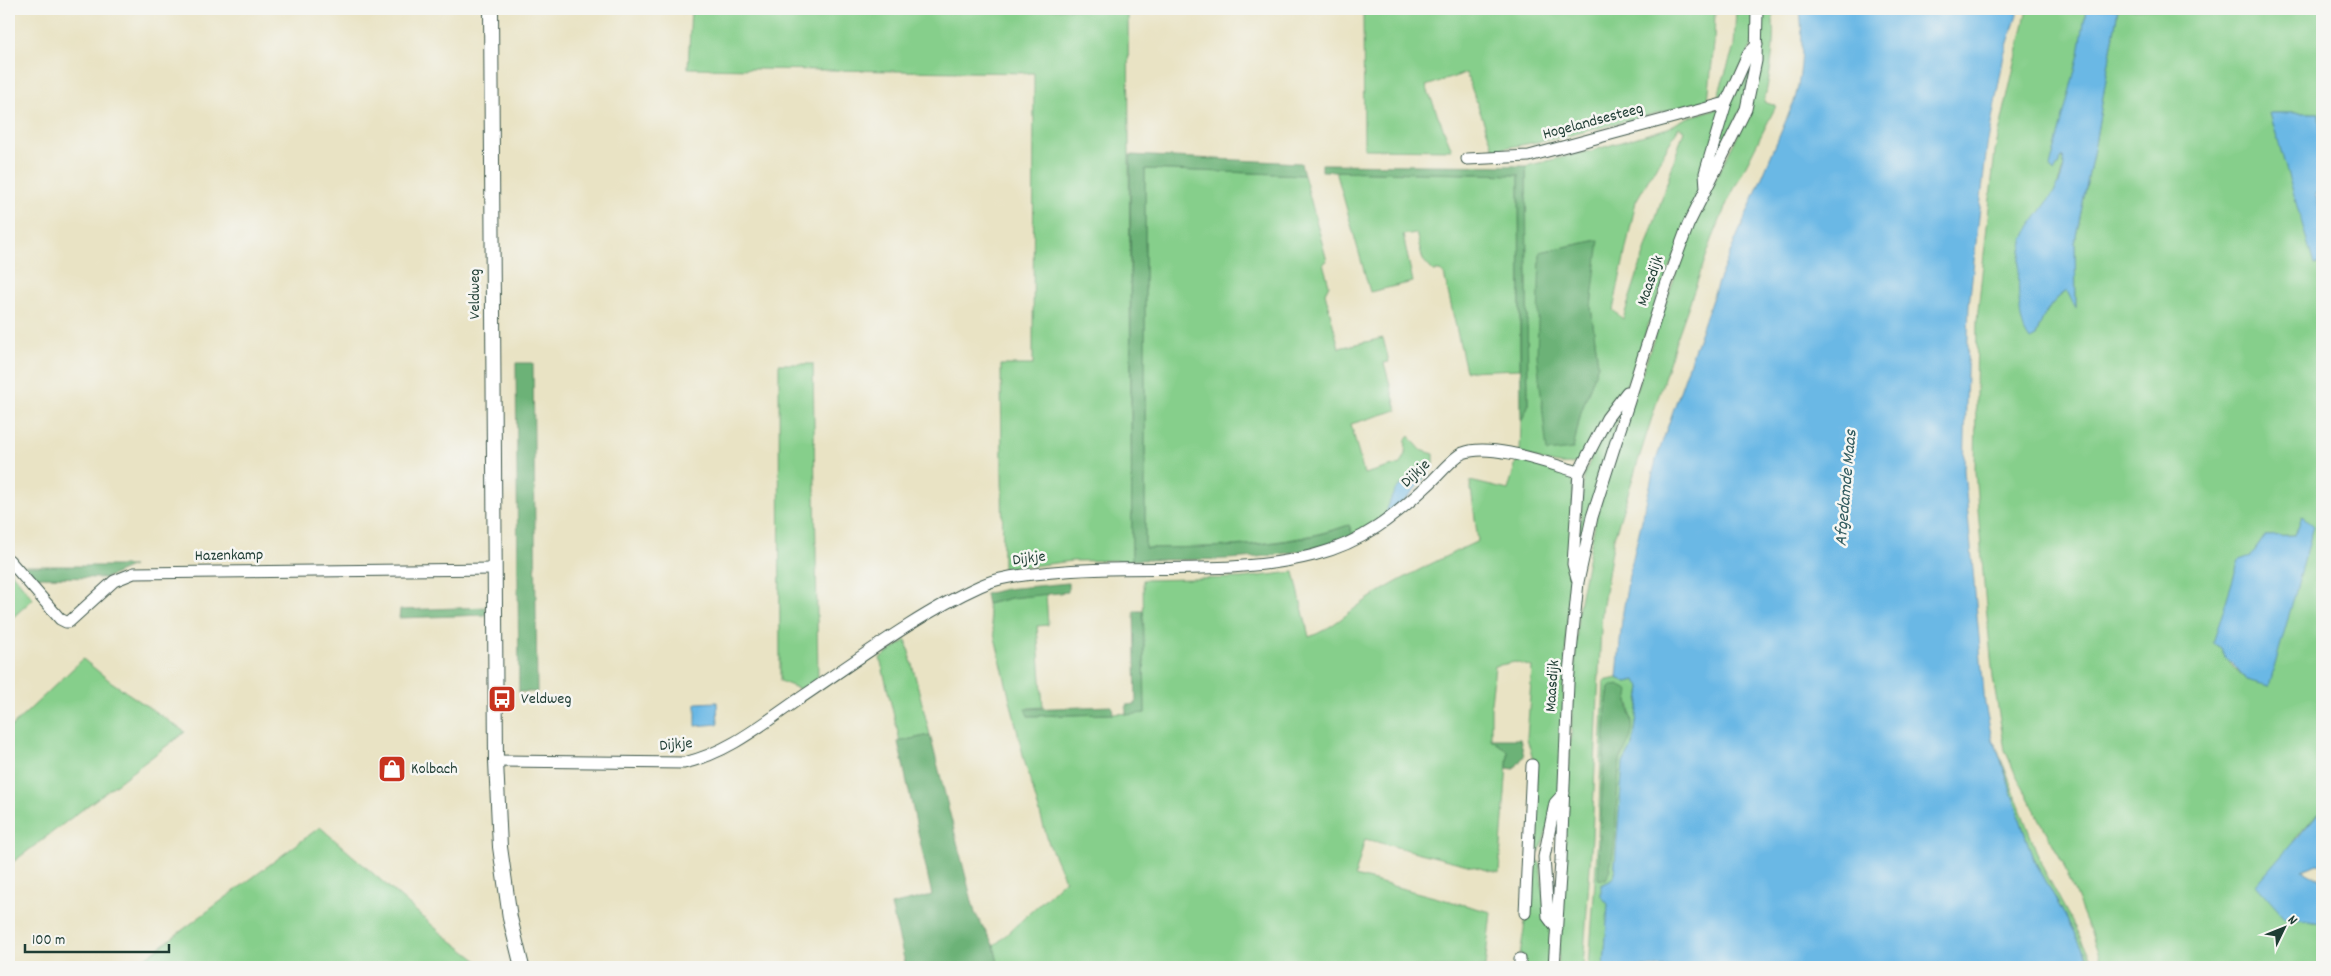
<svg xmlns="http://www.w3.org/2000/svg" width="2331" height="976" viewBox="0 0 2331 976" font-family="Dekko,sans-serif">
	<style>
		.green { fill: #86cf8b; stroke: #528660; fill-rule: evenodd }
		.forest { fill: #6cb277; stroke: #467856 }
		.water { fill: #6bb8e5; stroke: #457a8c }
		.lines { fill: none; stroke-linecap: round; stroke-linejoin: round }
		.minor-casing { stroke: #3d564a; stroke-width: 13 }
		.tertiary-casing { stroke: #3d564a; stroke-width: 16 }
		.minor { stroke: #fff; stroke-width: 11 }
		.tertiary { stroke: #fff; stroke-width: 14 }
		.labels { text-anchor: middle; dominant-baseline: central; stroke-width: 5; stroke-linejoin: round; paint-order: stroke }
		.street-label { font-size: 16px; fill: #1f3d34; stroke: #f6f6f2 }
		.poi-label { font-size: 16px; fill: #1f3d34; stroke: #f6f6f2; text-anchor: start }
		.water-label { font-size: 18px; font-style: italic; fill: #325c60; stroke: #f6f6f2 }
	</style>
	<rect width="100%" height="100%" fill="#f6f6f2"/>
	<filter id="ink" filterUnits="userSpaceOnUse"><feTurbulence type="fractalNoise" baseFrequency=".02" numOctaves="2"/><feDisplacementMap in="SourceGraphic" scale="10" xChannelSelector="R" yChannelSelector="G"/><feConvolveMatrix kernelMatrix="1 2 1 2 8 2 1 2 1" color-interpolation-filters="sRGB"/></filter>
	<filter id="wash" filterUnits="userSpaceOnUse"><feTurbulence type="fractalNoise" baseFrequency=".0096" numOctaves="4" result="noise"/><feDisplacementMap in="SourceGraphic" scale="20" xChannelSelector="R" yChannelSelector="G"/><feGaussianBlur stdDeviation="1.12" result="paint"/><feColorMatrix in="noise" values="0 0 0 0 0 0 0 0 0 0 0 0 0 0 0 0 0 1.4 0 .05"/><feComposite in="paint" operator="in"/></filter>
	<g filter="url(#wash)">
		<rect width="100%" height="100%" fill="#e9e3c4"/>
		<path class="green" d="M691 9H1128L1132 560 1071 561 1003 570 1001 365H1033L1034 73 688 68Z
			M1363 9H1715L1714 44 1708 100 1564 137 1494 150 1466 73 1426 86 1452 150 1364 149Z
			M1736 9H1753L1754 41 1729 91 1719 97 1720 89 1734 47Z
			M1760 9H1772C1776 40 1771 71 1764 102L1776 106 1727 203 1712 240 1675 344 1614 538 1602 611 1600 648 1592 837 1583 967H1558L1578 611 1596 518 1615 453 1692 226 1738 135Z
			M2027 9H2086L2080 54 2054 171 2063 155 2064 166 2058 184 2036 337C2041 318 2050 302 2067 291L2076 307 2075 241 2095 144 2118 9H2322V146L2320 139 2319 113H2270L2315 265 2322 262V809L2294 839 2285 918 2322 923V967H2104L2063 863 2014 771 2005 750 1993 678 1984 585 1975 471 1977 320 1995 151ZM2303 516 2246 680C2237 669 2226 661 2221 648L2251 556 2265 536 2295 535Z
			M1753 55 1742 107 1708 177 1732 98Z
			M1722 107 1702 189 1663 284 1628 382 1614 400 1583 459C1565 472 1539 458 1520 453L1521 422 1528 406 1526 166 1594 150 1668 128 1686 118ZM1679 127 1684 130 1623 319 1613 310 1636 201ZM1598 240 1591 307 1598 365 1581 412 1573 449 1544 423 1540 252Z
			M1145 169 1304 175 1327 261 1323 263 1329 285 1325 293 1339 348 1383 338 1389 362 1384 363 1397 410 1351 424 1364 474 1400 464 1405 454 1406 439 1409 436 1421 450 1434 454V464L1425 478C1396 482 1394 490 1385 516L1353 535 1349 525C1281 548 1216 547 1145 548Z
			M1336 171 1519 175 1520 369 1466 371 1444 274 1440 271H1433L1423 260 1416 233 1403 235 1413 282 1370 292Z
			M779 364H813L818 679 802 690 780 681Z
			M1624 400 1577 561 1584 475 1599 440Z
			M1517 458 1567 473 1573 482V580L1568 610 1564 684 1561 790 1539 853 1533 852 1532 849 1536 760H1533L1527 738 1532 667 1515 662 1495 666 1491 703V739L1508 751 1499 873 1365 839 1355 876 1491 912 1485 967H999L994 946 1065 880 1049 844 1025 763 987 604 1011 598 1046 594 1048 625 1037 626 1043 707 1028 708V716L1145 713 1143 580 1242 578 1294 572 1309 637C1332 629 1348 612 1368 599 1403 577 1440 559 1478 541L1470 481 1508 490Z
			M9 569 33 599 9 621Z
			M906 640 930 735 900 741 880 658Z
			M83 659 110 681 185 732 9 865V729Z
			M1617 678 1627 682 1635 680 1641 686 1633 745 1623 763 1614 876 1610 881 1604 967H1589L1598 837 1604 681ZM1609 687 1627 698C1636 721 1631 740 1620 761L1610 869 1599 879 1606 709Z
			M1997 748 2042 866 2096 967H2093L2032 856Z
			M320 827 440 932 486 967H133Z
			M1535 861 1540 862 1546 920 1553 935 1549 967H1524V955H1520L1526 916H1530L1532 864Z"/>
		<path class="forest" d="M1130 155 1301 163 1304 175 1145 169V548C1215 547 1283 549 1349 525L1353 535C1284 564 1205 559 1132 560Z
			M1322 164 1526 166 1528 406 1521 422 1519 175 1322 171Z
			M1599 240 1591 307 1598 365 1581 412 1573 449 1547 452 1537 356 1540 252Z
			M516 363H533L537 692H519Z
			M25 566H133L106 578 34 577Z
			M1068 583V592L1011 598 987 604 985 594 1005 589Z
			M486 607V615L399 618 400 610Z
			M1134 611H1143L1145 713 1126 715V705L1136 704Z
			M1618 684 1629 691C1625 704 1634 718 1632 732 1630 743 1623 751 1620 761 1618 768 1619 777 1618 784 1615 815 1618 851 1606 880L1598 879 1606 709 1609 687Z
			M1112 706 1113 714 1028 716 1025 709Z
			M930 735 975 913 994 946 999 967H906L891 905 932 895 898 742Z
			M1491 739H1520L1524 756 1514 769 1507 768 1508 751Z"/>
		<path class="water" d="M1800 9H2019L2004 55 1987 146 1969 305 1964 470 1985 704 1992 739 1997 748 2032 856 2093 967H1604L1608 904 1601 896V885L1610 881 1614 876 1623 763 1633 745 1641 687 1635 680 1627 682 1617 678 1622 618 1629 575 1656 460 1719 279 1795 99C1803 69 1803 40 1800 9Z
			M2086 9H2118L2095 144 2075 241 2076 309 2067 291C2050 301 2041 319 2036 337L2030 340C2021 328 2020 314 2019 299 2018 280 2018 261 2023 242 2032 213 2070 187 2063 156L2054 172 2050 167 2079 54Z
			M2270 113H2319L2320 139 2322 146V195L2315 193 2322 215V262L2314 265Z
			M1425 478 1409 496 1385 516C1394 489 1395 482 1425 478Z
			M2302 516 2314 526 2269 686 2246 680 2233 663 2225 658 2221 648 2213 643 2239 560 2251 556 2265 536 2295 535Z
			M717 702 718 724 696 726V703Z
			M2322 809V865L2317 864 2303 870 2322 880V923L2285 918 2256 885Z"/>
	</g>
	<g filter="url(#ink)">
		<g class="lines">
			<defs>
				<path id="minor" d="M1467 159 1529 156 1726 103
					M1706 188 1705 173 1726 103 1748 54 1757 45
					M9 560 60 619 66 622H69L114 581 134 573 495 569
					M1577 579 1573 564 1579 472 1607 418 1627 392
					M496 761 684 763C727 753 760 726 796 701 853 663 918 614 980 586 1003 575 1029 575 1053 572 1140 563 1228 577 1314 555 1364 542 1394 517 1430 483 1438 476 1454 456 1463 453 1491 442 1550 464 1579 472
					M1525 913 1532 765
					M1557 929 1548 917 1544 857 1555 803 1564 793
					M1520 967V959
					M1554 967 1561 861 1568 683 1578 582 1592 517 1666 285 1688 225 1746 109 1756 61 1757 9"/>
				<path id="tertiary" d="M491 9 496 761 500 847 510 918 522 967"/>
			</defs>
			<use href="#minor" class="minor-casing"/>
			<use href="#tertiary" class="tertiary-casing"/>
			<use href="#minor" class="minor"/>
			<use href="#tertiary" class="tertiary"/>
		</g>
	</g>
	<defs>
		<symbol id="bus-square" viewBox="-11 -11 22 22"><rect x="-9" y="-9" width="18" height="18" rx="4" fill="#c8321e" stroke="#f6f6f2"/><path d="M-5-6H5V4H4V6H2V4H-2V6H-4V4H-5ZM-3.5-4V0h7V-4ZM-3.5 1.2v1.5H-2V1.2ZM2 1.2v1.5H3.5V1.2Z" fill="#fff"/></symbol>
		<symbol id="shop-square" viewBox="-11 -11 22 22"><rect x="-9" y="-9" width="18" height="18" rx="4" fill="#c8321e" stroke="#f6f6f2"/><path d="M-5-2.5h2.3a2.7 3.5 0 0 1 5.4 0H5L5.5 6h-11ZM-1.5-2.5h3a1.5 2.3 0 0 0-3 0Z" fill="#fff"/></symbol>
	</defs>
	<g fill-rule="evenodd">
		<use href="#bus-square" x="486" y="683" width="32" height="32"/>
		<use href="#shop-square" x="376" y="753" width="32" height="32"/>
	</g>
	<g class="labels">
		<g class="street-label">
			<text transform="translate(1593 122) rotate(-15)">Hogelandsesteeg</text>
			<text transform="translate(1651 281) rotate(-71)">Maasdijk</text>
			<text transform="translate(475 294) rotate(-90)">Veldweg</text>
			<text transform="translate(1416 474) rotate(-43)">Dijkje</text>
			<text transform="translate(229 556) rotate(-1)">Hazenkamp</text>
			<text transform="translate(1029 559) rotate(-7)">Dijkje</text>
			<text transform="translate(1553 686) rotate(-86)">Maasdijk</text>
			<text transform="translate(676 745) rotate(-5)">Dijkje</text>
		</g>
		<g class="poi-label">
			<text x="521" y="699">Veldweg</text>
			<text x="411" y="769">Kolbach</text>
		</g>
		<g class="water-label">
			<text transform="translate(1847 488) rotate(-85)">Afgedamde Maas</text>
		</g>
	</g>
	<rect width="2331" height="976" fill="none" stroke="#f6f6f2" stroke-width="30"/>
	<g transform="translate(2284 928) rotate(47)" stroke="#f6f6f2" stroke-width="4" paint-order="stroke">
	<path d="M0-4L9 19L0 12L-9 19Z" fill="#1f3d34"/>
	<text y="-8" font-size="14" font-weight="bold" text-anchor="middle" fill="#1f3d34">N</text>
	</g>
	<path d="M25 944v8h144v-8" fill="none" stroke="#1f3d34" stroke-width="2.5"/>
	<text x="32" y="944" font-size="15" fill="#1f3d34" stroke="#f6f6f2" stroke-width="4" paint-order="stroke">100 m</text>
</svg>
